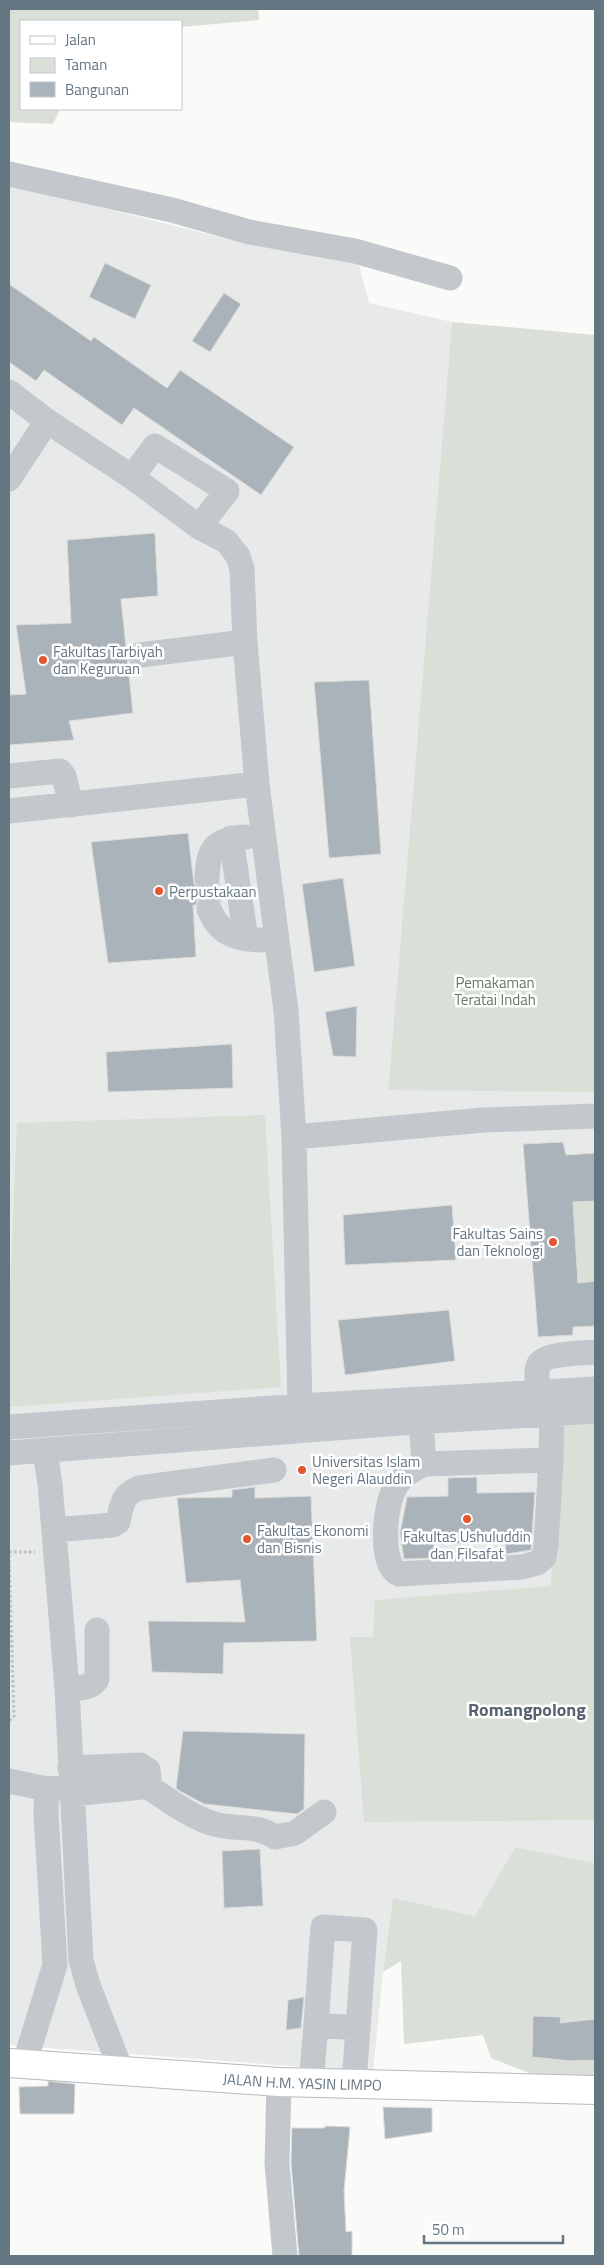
<svg xmlns="http://www.w3.org/2000/svg" width="604" height="2265" viewBox="0 0 604 2265" font-family="'Titillium Web',sans-serif">
	<style>
		.built { fill: #e8e9e9 }
		.green { fill: #dadfd7 }
		.building { fill: #aab3b9; stroke: #dcdcda }
		.lines { fill: none; stroke-linecap: round; stroke-linejoin: round }
		.minor-tunnel { stroke: #d5d9db; stroke-width: 25; stroke-dasharray: 25 12; stroke-linecap: butt }
		.major-casing { stroke: #b5babe; stroke-width: 30 }
		.path { stroke: #bbbfc2; stroke-width: 3; stroke-dasharray: 2.5 2.5; stroke-linecap: butt }
		.minor { stroke: #c3c8cc; stroke-width: 25 }
		.major { stroke: #fff; stroke-width: 28 }
		.poi-dot { fill: #e4572e; stroke: #fff; stroke-width: 2 }
		.labels { text-anchor: middle; dominant-baseline: central; stroke-width: 5; stroke-linejoin: round; paint-order: stroke }
		.poi-label { font-size: 15px; fill: #657683; stroke: #fff; text-anchor: start }
		.park-label { font-size: 15px; fill: #687a64; stroke: #fff }
		.street-label { font-size: 15px; fill: #657683; stroke: #fff }
		.quarter-label { font-size: 18px; font-weight: bold; fill: #57646e; stroke: #fff }
	</style>
	<rect width="100%" height="100%" fill="#fafaf8"/>
	<path class="built" d="M9 184 254 246 358 261 369 303 452 322 388 1089 595 1092V1863L515 1847 475 1916 393 1898 383 1972 373 2072 9 2045Z"/>
	<path class="green" d="M9 9H258L259 20 181 27V21H21V109H60L53 124 9 122Z
		M452 322 595 335V1092L388 1090Z
		M265 1115 281 1387 9 1407V1312L17 1123Z
		M595 1201V1281L578 1283 573 1202Z
		M595 1419V1820L364 1822 350 1637H373L375 1600 551 1586 561 1420Z
		M515 1847 595 1863V2078H542L491 2058 483 2035 404 2044 401 1961 383 1972 393 1898 475 1916Z"/>
	<path class="building" d="M105 263 151 285 135 319 89 297Z
		M9 284 91 341 94 337 167 388 180 370 294 447 261 495 134 408 122 425 44 370 36 381 9 362Z
		M224 293 241 304 210 352 192 341Z
		M155 533 158 596 121 599 133 713 69 721 74 740 9 745V695L26 694 16 625 71 623 67 540Z
		M369 680 381 854 329 858 314 682Z
		M188 833 194 884 199 890 206 892 213 891 219 886 221 902 217 897 210 895 202 896 196 905H193L196 957 108 963 91 842Z
		M343 878 355 966 314 972 302 884Z
		M357 1006 356 1057 333 1056 325 1012Z
		M232 1044 233 1088 108 1092 106 1052Z
		M563 1142 566 1155 595 1153V1201L573 1202 578 1283 595 1281V1326L573 1327V1335L538 1337 523 1144Z
		M452 1205 456 1260 345 1265 343 1215Z
		M449 1310 455 1361 345 1375 338 1320Z
		M477 1477V1493L535 1492 531 1550 506 1554 505 1542 434 1544 432 1558 404 1559 400 1533 407 1497 448 1496V1478Z
		M255 1487V1498L311 1496 317 1641 224 1643 223 1674 152 1672 148 1621 245 1622 240 1580 186 1583 177 1498 232 1497V1490Z
		M183 1731 305 1734 304 1809 297 1814 204 1804 178 1790 176 1788Z
		M260 1849 263 1906 224 1908 222 1851Z
		M304 1997 301 2028 286 2030 288 2000Z
		M533 2016 561 2017 560 2023 595 2019V2060L571 2061 532 2057Z
		M48 2081 75 2084 74 2114H20L19 2087 48 2086Z
		M383 2107 432 2108V2132L385 2139Z
		M325 2126 350 2127 344 2191 346 2232 352 2231V2256H299L291 2163 292 2128H325Z"/>
	<g class="lines">
		<path class="minor-tunnel" d="M207 878 209 909"/>
		<defs>
			<g id="major">
				<path id="s1" d="M9 2063 279 2082 595 2090"/>
			</g>
		</defs>
		<use href="#major" class="major-casing"/>
		<path class="path" d="M9 1552H35
			M9 1555 14 1716 9 1721"/>
		<path class="minor" d="M9 174 172 210 249 232 355 251 450 278
			M9 392 47 421
			M132 477 155 446 227 491 199 527
			M9 479 47 421 132 477 199 527 226 541 238 556 242 569 245 642 257 784 286 1011 294 1137 300 1406
			M140 655 245 642
			M9 776 60 771 64 776 71 805
			M9 811 257 784
			M231 838 246 939
			M207 878C208 848 215 839 246 837
			M209 909C219 934 235 939 260 940
			M294 1137 484 1120 595 1116
			M538 1391C538 1384 535 1371 539 1364 546 1353 583 1353 595 1352
			M421 1422 424 1464 551 1460 552 1414
			M9 1427 300 1406 595 1389
			M45 1451 50 1484 67 1689 81 1960 88 1985 121 2070
			M9 1453 400 1423 595 1411
			M424 1464C413 1470 402 1475 396 1486 385 1502 378 1564 399 1574L522 1567 537 1563 544 1557 546 1544 551 1460
			M54 1530 113 1525 118 1522C122 1504 122 1495 139 1488L274 1470
			M67 1689C77 1688 91 1689 97 1679V1630
			M70 1768 140 1765 148 1770 149 1781 142 1787 71 1794
			M9 1781 47 1789 63 1788
			M146 1785C168 1800 189 1816 214 1824 235 1830 256 1824 275 1837L295 1833 324 1812
			M24 2065 55 1965 46 1813 47 1789
			M279 2082 277 2163 285 2256
			M311 2083 316 2025
			M354 2083 365 1930 323 1927 316 2025 358 2028"/>
		<use href="#major" class="major"/>
	</g>
	<g class="poi-dot">
		<circle cx="43" cy="660" r="5"/>
		<circle cx="159" cy="891" r="5"/>
		<circle cx="553" cy="1242" r="5"/>
		<circle cx="302" cy="1470" r="5"/>
		<circle cx="467" cy="1519" r="5"/>
		<circle cx="247" cy="1539" r="5"/>
	</g>
	<g class="labels">
		<g class="poi-label">
			<text x="53" y="651">Fakultas Tarbiyah<tspan x="53" dy="17">dan Keguruan</tspan></text>
			<text x="169" y="891">Perpustakaan</text>
			<text x="543" y="1233" text-anchor="end">Fakultas Sains<tspan x="543" dy="17">dan Teknologi</tspan></text>
			<text x="312" y="1461">Universitas Islam<tspan x="312" dy="17">Negeri Alauddin</tspan></text>
			<text x="257" y="1530">Fakultas Ekonomi<tspan x="257" dy="17">dan Bisnis</tspan></text>
			<text x="467" y="1536" text-anchor="middle">Fakultas Ushuluddin<tspan x="467" dy="17">dan Filsafat</tspan></text>
		</g>
		<g class="park-label">
			<text x="495" y="982">Pemakaman<tspan x="495" dy="17">Teratai Indah</tspan></text>
		</g>
		<g class="street-label">
			<text stroke="none"><textPath href="#s1" startOffset="294">JALAN H.M. YASIN LIMPO</textPath></text>
		</g>
		<g class="quarter-label">
			<text x="527" y="1709">Romangpolong</text>
		</g>
	</g>
	<rect width="604" height="2265" fill="none" stroke="#657683" stroke-width="20"/>
	<rect x="20" y="20" width="162" height="90" fill="#ffffff" stroke="#c1c8cd"/>
	<rect x="30" y="36" width="25" height="8" fill="#ffffff" stroke="#c1c8cd"/>
	<text x="65" y="45" font-size="15" fill="#657683">Jalan</text>
	<rect x="30" y="58" width="25" height="15" fill="#dadfd7" stroke="#c1c8cd"/>
	<text x="65" y="70" font-size="15" fill="#657683">Taman</text>
	<rect x="30" y="82" width="25" height="15" fill="#aab3b9" stroke="#c1c8cd"/>
	<text x="65" y="95" font-size="15" fill="#657683">Bangunan</text>
	<path d="M424 2235v8h139v-8" fill="none" stroke="#657683" stroke-width="2.5"/>
	<text x="432" y="2235" font-size="15" fill="#657683" stroke="#ffffff" stroke-width="4" paint-order="stroke">50 m</text>
</svg>
